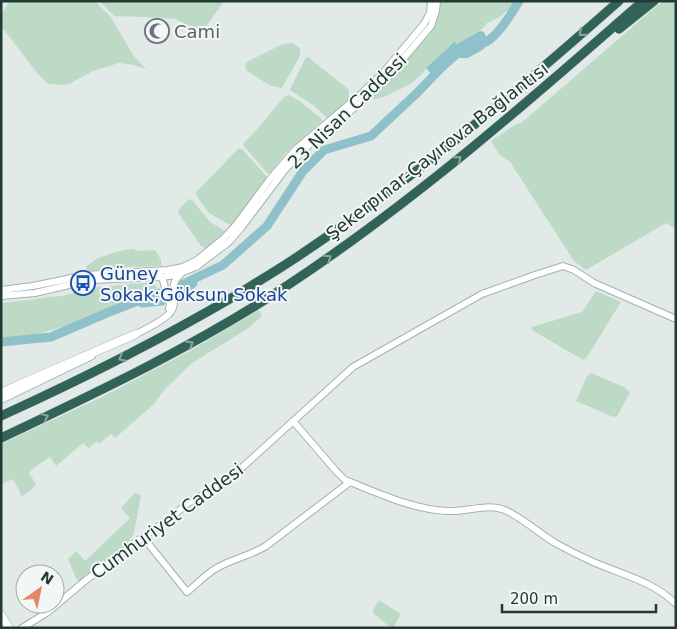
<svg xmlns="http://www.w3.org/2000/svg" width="677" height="629" viewBox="0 0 677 629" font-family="'DejaVu Sans',sans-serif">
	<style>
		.green { fill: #bcdac5 }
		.water { fill: #8fc1ca }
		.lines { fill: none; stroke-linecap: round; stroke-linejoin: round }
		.river { stroke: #8fc1ca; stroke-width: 9 }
		.tertiary-casing { stroke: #a5b2ae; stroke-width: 8 }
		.secondary-casing { stroke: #a1b5ae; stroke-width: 9 }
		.motorway-casing { stroke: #c1c8c6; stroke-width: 10 }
		.tertiary { stroke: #fff; stroke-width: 6 }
		.secondary { stroke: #fff; stroke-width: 8 }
		.motorway { stroke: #326359; stroke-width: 9 }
		.oneway { stroke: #88a69f }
		.labels { text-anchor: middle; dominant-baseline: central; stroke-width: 4; stroke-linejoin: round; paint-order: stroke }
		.worship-label { font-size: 18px; fill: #5b616d; stroke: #f2f7f5; text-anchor: start }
		.street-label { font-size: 18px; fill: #233a34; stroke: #f2f7f5 }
		.transit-label { font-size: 18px; fill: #164399; stroke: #f2f7f5; text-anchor: start }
	</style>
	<rect width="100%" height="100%" fill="#e2eae7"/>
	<path class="green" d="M10 1H95L110 16 133 55 146 69 139 67 135 65 119 63 93 71 69 84 63 85 48 84 38 74 1 26V15Z
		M99 1H224L202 32 175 19 146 17 114 16Z
		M440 1H518L501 16 487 23 480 31 457 44 453 41 449 47 426 68 425 71 412 83 386 96 374 100 372 97 433 27 440 8Z
		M663 1H676V229L666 223 586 270 574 261 510 162 499 154 491 141 518 123 520 124 651 11Z
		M292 43 300 48V56L282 88 269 85 246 70 245 64 247 62 283 44Z
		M306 57H308L349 90V100L329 118 326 117 313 105 290 90V89Z
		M289 95 301 102 323 120 286 153 270 173H267L243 145 245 142 258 128 285 96Z
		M239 148 243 150 267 177V180L232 226 209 213 196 195V192Z
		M189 199 192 200 210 222 225 231 224 235 206 248 201 246 179 214 178 210Z
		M132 249 138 251 155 250 161 260V266L128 267 87 271 86 267C97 256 117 251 132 249Z
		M153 282 158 290 120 304 80 322 34 335 1 341V303L30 300 48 297 62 296 99 287Z
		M596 291 621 302 587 357 583 360 532 330V327L582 312Z
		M259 310 262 316 247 329 192 363 164 390 154 404 115 438 111 434 99 444 97 441 89 448 83 443 56 466 50 457 36 466 29 473 36 484 30 491 22 496 13 479 1 484V444L102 397 190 351Z
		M591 373 624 387 630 393 617 416 613 417 576 401 587 376Z
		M135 493 141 495 134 533 128 543 80 581 77 580 68 559 76 551 85 561 130 518 121 508Z
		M379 600 401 614 393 628H391L374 614 373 610Z"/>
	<path class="water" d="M480 31 484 32 487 38 484 49 468 58H459L435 79 426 68 449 47 454 41 457 44Z"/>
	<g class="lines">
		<path class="river" d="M475 43C478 43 483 44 486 42 499 35 512 13 519 1
			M181 285 223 265 267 226 303 171 324 150 371 136 418 92 441 68
			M180 294 193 283
			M142 303 162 301
			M1 342 51 337 109 312 159 293"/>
		<defs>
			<path id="tertiary" d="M160 274 162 277 170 304 169 309
				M1 290 33 286 86 275 168 270 183 267 197 260 224 238 236 225 270 179 296 149 360 95 382 74 424 24 430 13 431 1
				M1 296 35 293 90 280 162 277 175 275 196 267 229 242 241 228 284 171 307 147 365 99 387 78 431 26 436 11 437 1
				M132 336C142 331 168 319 172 310 179 298 166 287 181 274
				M1 400 92 356
				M293 421 336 471 345 480 350 482C380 494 415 510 448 511 466 512 484 504 502 509 520 515 539 534 557 544 568 550 580 556 591 561 620 574 653 581 676 604
				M143 537 187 592C196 585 205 575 215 569 231 559 250 556 266 546L350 482
				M22 628 48 612 86 580 143 537 173 516 188 503 226 482 353 367 482 294 535 275 563 266 574 270 594 283 676 319"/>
			<path id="secondary" d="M1 393 32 379 136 334
				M1 615 9 628"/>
			<path id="motorway" d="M619 29 654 1
				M1 416C80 380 158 341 233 297 254 284 276 271 297 257 411 181 516 92 619 1
				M1 438C100 391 197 345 288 285 415 201 529 101 643 1"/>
		</defs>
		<use href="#tertiary" class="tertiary-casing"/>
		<use href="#secondary" class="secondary-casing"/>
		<use href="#motorway" class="motorway-casing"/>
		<use href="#tertiary" class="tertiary"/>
		<use href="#secondary" class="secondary"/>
		<use href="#motorway" class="motorway"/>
	</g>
	<defs><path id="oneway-chevron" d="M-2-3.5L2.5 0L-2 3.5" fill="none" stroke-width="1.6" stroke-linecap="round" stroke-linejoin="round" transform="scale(1.25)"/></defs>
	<g class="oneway">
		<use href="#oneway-chevron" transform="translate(582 33) rotate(139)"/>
		<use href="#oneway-chevron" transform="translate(458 159) rotate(-39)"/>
		<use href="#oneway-chevron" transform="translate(328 258) rotate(-34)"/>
		<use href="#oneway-chevron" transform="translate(190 344) rotate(-30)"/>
		<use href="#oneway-chevron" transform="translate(122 358) rotate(152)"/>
		<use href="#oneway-chevron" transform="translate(45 417) rotate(-25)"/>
	</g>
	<defs>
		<symbol id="mosque-ring" viewBox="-11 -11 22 22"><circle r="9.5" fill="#f2f7f5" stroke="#6b7280" stroke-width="1.5"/><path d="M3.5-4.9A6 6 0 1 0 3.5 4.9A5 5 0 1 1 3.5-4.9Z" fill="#6b7280"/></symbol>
		<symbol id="bus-ring" viewBox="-11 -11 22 22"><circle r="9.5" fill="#f2f7f5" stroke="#1a4fb4" stroke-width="1.5"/><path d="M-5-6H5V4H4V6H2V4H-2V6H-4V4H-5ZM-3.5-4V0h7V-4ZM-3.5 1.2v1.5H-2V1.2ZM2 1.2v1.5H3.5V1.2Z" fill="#1a4fb4"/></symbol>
	</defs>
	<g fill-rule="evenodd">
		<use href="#mosque-ring" x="143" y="17" width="28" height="28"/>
		<use href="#bus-ring" x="69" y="269" width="28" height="28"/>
	</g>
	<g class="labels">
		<g class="worship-label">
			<text x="174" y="31">Cami</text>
		</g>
		<g class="street-label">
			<text transform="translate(347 111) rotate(-44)">23 Nisan Caddesi</text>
			<text transform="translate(437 151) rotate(-38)">Şekerpınar-Çayırova Bağlantısı</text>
			<text transform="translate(167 521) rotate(-36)">Cumhuriyet Caddesi</text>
		</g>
		<g class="transit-label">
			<text x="100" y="273">Güney<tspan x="100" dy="21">Sokak;Göksun Sokak</tspan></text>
		</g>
	</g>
	<rect width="677" height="629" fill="none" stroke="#233a34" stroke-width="5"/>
	<g transform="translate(40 589) rotate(33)"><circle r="24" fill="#f2f7f5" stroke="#9faba8"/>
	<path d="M0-4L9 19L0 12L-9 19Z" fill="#e48666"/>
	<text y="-8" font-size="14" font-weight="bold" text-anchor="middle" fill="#233a34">N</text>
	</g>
	<path d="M502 604v8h154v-8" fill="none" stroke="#233a34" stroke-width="2.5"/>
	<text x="510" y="604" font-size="15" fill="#233a34" stroke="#f2f7f5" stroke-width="4" paint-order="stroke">200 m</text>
</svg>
